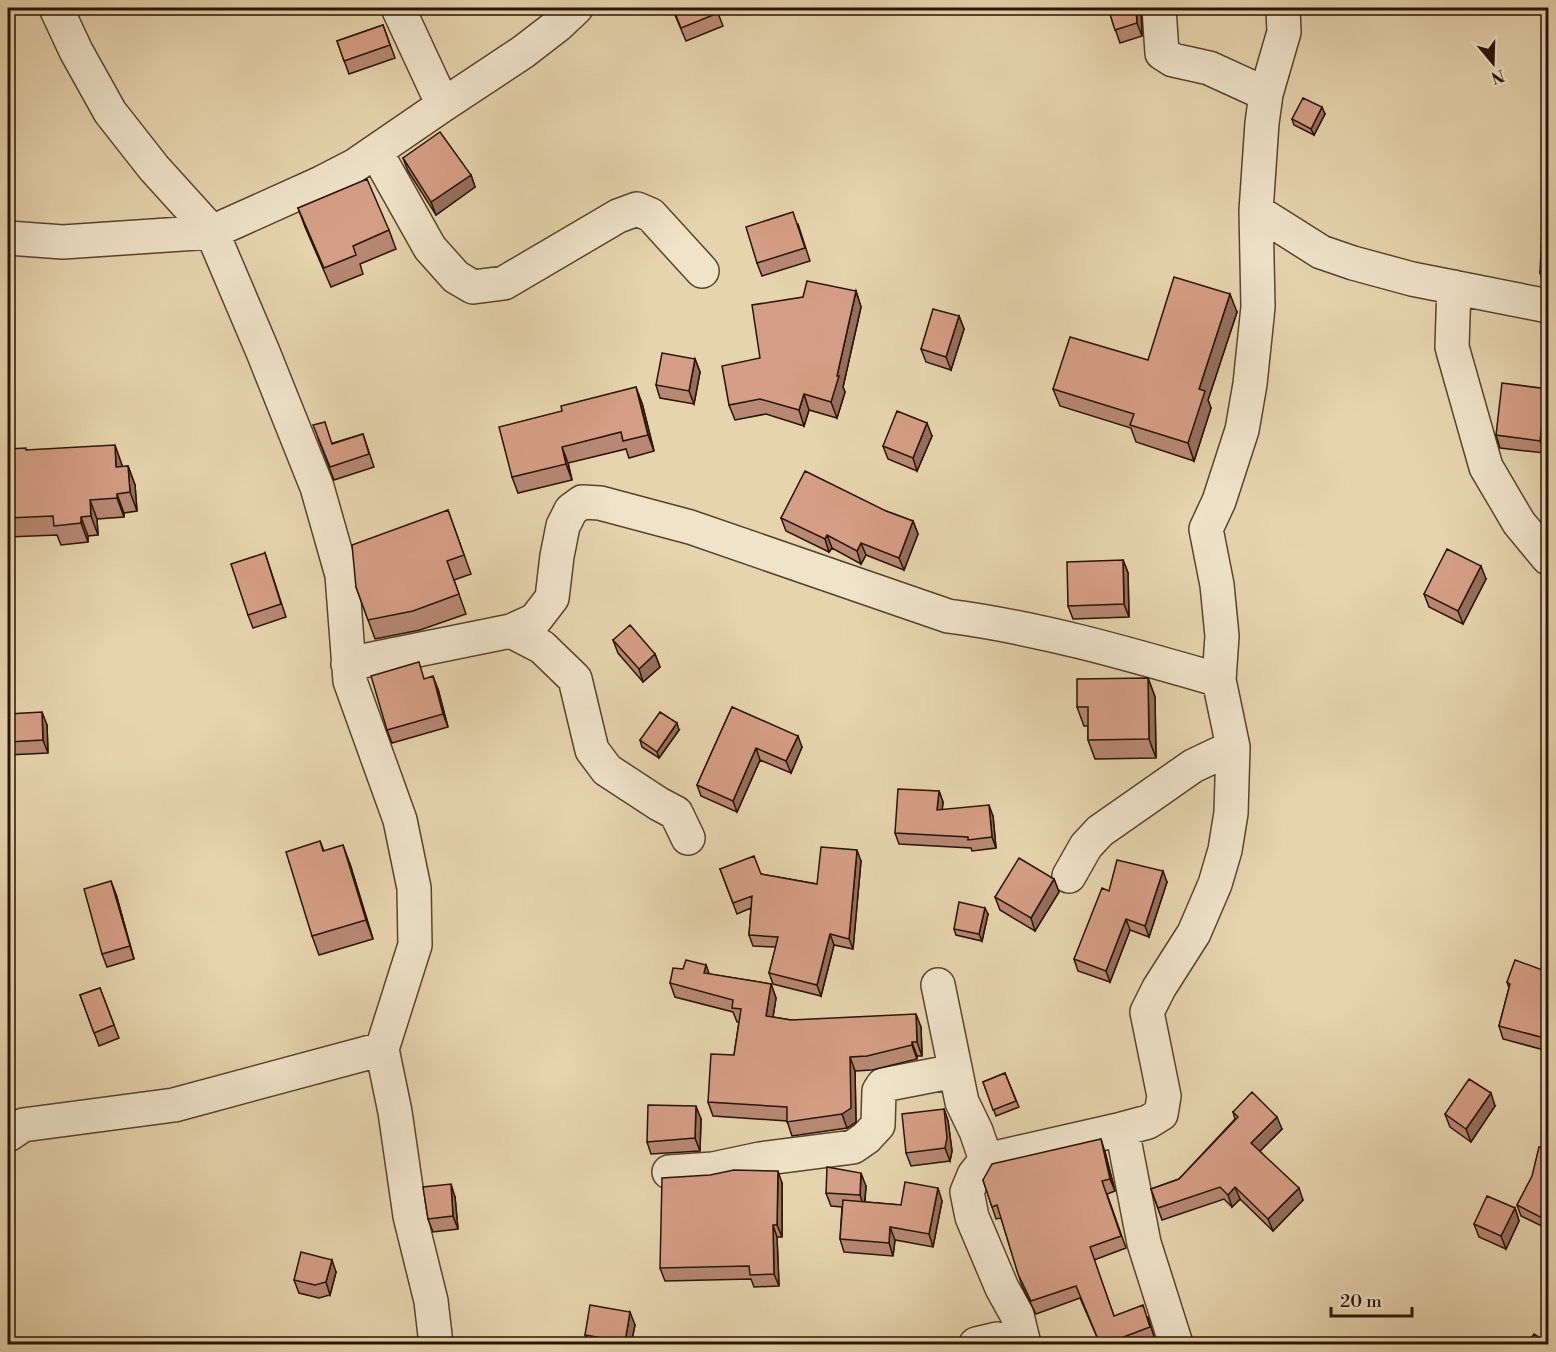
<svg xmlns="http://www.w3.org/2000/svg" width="1556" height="1352" viewBox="0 0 1556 1352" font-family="'Libre Bodoni',serif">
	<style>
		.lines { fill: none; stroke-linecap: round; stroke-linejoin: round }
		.minor-casing { stroke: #58442c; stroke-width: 36 }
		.minor { stroke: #efe3ca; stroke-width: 33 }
		.wall { fill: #b78873; stroke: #291400; stroke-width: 1.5 }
		.shaded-wall { fill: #956f5e; stroke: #291400; stroke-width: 1.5 }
		.building { fill: #d59e86; stroke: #291400; stroke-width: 1.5 }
	</style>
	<rect width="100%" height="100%" fill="#e6d4ae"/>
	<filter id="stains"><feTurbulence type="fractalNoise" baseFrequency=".00333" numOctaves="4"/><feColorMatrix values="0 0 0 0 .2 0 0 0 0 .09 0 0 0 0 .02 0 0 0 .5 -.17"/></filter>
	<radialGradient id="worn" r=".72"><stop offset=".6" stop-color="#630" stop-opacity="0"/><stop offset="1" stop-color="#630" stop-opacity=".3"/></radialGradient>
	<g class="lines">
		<defs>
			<path id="minor" d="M56 8 76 51 110 112 154 168 212 232 263 352 317 487 342 575 350 681 400 820 414 888 415 945 382 1049 395 1112 410 1216 431 1301 436 1344
				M398 8 443 105
				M1159 8 1162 53 1173 60 1209 68 1266 94
				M376 152 430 248 456 277 473 287 504 283 618 216 637 209 651 215 702 271
				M1256 211 1321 252 1353 263 1412 279 1548 306
				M8 238 63 242 212 232 321 183 354 166 443 105 523 52 558 25 576 8
				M1454 287 1452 347 1486 467 1519 523 1548 558
				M511 631 542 647 575 679 592 750 607 770 659 804 676 813 688 838
				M348 664 511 631 535 620 552 598 557 556 563 526 571 510 582 502 600 503 690 527 948 616C1040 628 1129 654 1219 680
				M1069 876 1086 846 1100 831 1193 766 1233 747
				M938 985 962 1102 976 1131 986 1160
				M8 1135 23 1125 174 1105 382 1049
				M669 1172 713 1169 760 1159 853 1147 866 1138 878 1125 879 1091 883 1085 955 1071
				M976 1344 997 1339 1006 1344
				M1024 1344 1017 1315 1002 1288 972 1217 967 1192 974 1175 986 1160 1122 1129
				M1176 1344 1144 1243 1122 1129 1148 1122 1161 1114 1164 1096 1147 1012 1159 988 1194 933 1215 884 1225 850 1231 813 1233 747 1219 680 1222 636 1217 585 1206 529 1219 501 1242 430 1250 384 1258 307 1256 211 1262 123 1266 94 1284 32 1283 8"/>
		</defs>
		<use href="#minor" class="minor-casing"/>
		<use href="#minor" class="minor"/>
	</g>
	<path class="wall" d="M672 8H716L723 26 686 41Z
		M1108 8H1141L1142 36 1120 43Z
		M383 25 395 58 349 74 337 41Z
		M1325 114 1314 135 1294 125 1292 119Z
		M403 158 471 175 475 187 436 215 408 171Z
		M298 208 389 230 396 249 360 264 363 274 331 287 305 227Z
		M798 224 810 261 762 276 757 263Z
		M1548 229V286H1545L1540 273Z
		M856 291 861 307 843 387 845 392 837 418 809 410 804 426 766 414 735 420 729 405 760 358Z
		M1237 312 1208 400 1211 408 1194 461 1136 442 1131 428 1060 406 1053 389 1148 360Z
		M959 316 964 329 951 370 926 362 921 349Z
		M695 359 700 372 694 404 660 398 656 385Z
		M1548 389V429L1545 453 1500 448 1496 435Z
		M642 403 654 451 629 458 626 449 568 463 572 480 518 493 512 477 562 411Z
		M363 434 374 467 334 480 318 438 333 443Z
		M932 436 917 471 888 459 883 446Z
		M8 449 27 450 122 465V467L128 466 135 485 137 511 124 513V517L97 519 98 535 88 536V542L61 545 57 535 8 537Z
		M448 510 471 574 454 580 466 614 420 630 375 639 356 587Z
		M886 511 913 521 918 534 904 570 866 555 861 564 832 548 829 552 786 531 781 518Z
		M265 553 286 617 253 628 248 615Z
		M1123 560 1128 573 1129 617 1073 619 1068 606Z
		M1486 579 1463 624 1429 607 1424 594Z
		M613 640 655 654 660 667 643 682 618 653Z
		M1148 678 1155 697 1156 758 1095 759 1088 740V726H1084L1077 707Z
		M425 679 438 689 448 727 392 743 387 730Z
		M732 707 802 747 791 773 760 760 737 812 701 796 697 785Z
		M8 714 47 725 48 753 8 755Z
		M679 730 659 758 642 747 640 740Z
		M939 791 943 802 942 810 993 816 996 848 972 851 971 848 899 844 895 833Z
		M320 841 324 851 350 864 373 939 319 955 312 936Z
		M861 861 853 949 834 945 821 996 773 984 769 973 776 947 753 946 749 935 751 908 737 914 720 869 761 874 817 884Z
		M1054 879 1059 892 1035 931 1000 910 995 897Z
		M1167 882 1149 937 1130 930 1110 982 1078 971 1074 959 1109 891Z
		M116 894 134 959 107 967 102 954Z
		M988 914 982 941 956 935 954 929Z
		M706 965 709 974 771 984 776 998 773 1017 791 1020 921 1027 922 1056H917V1059L872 1070 855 1071 856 1122 847 1128 792 1136 787 1121 713 1116 708 1102 734 1055 739 1022H737L733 1012 675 997 670 983 683 969Z
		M1548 972V1051L1503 1039 1499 1026 1509 988 1507 982Z
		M100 988 119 1038 99 1046 80 995Z
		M1005 1073 1019 1107 996 1116 983 1082Z
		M1495 1106 1471 1142 1450 1127 1445 1114Z
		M944 1109 948 1121 952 1151 950 1161 911 1166 906 1153Z
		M1233 1112 1282 1129 1260 1151 1303 1200 1273 1231 1240 1199 1232 1207 1224 1199 1162 1220 1151 1189 1179 1179 1235 1119Z
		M701 1119 700 1151 651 1154 647 1142Z
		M1548 1149V1229L1521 1216 1517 1205Z
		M1105 1152 1115 1191 1107 1194 1126 1248 1094 1260 1114 1316 1148 1317 1155 1340 1142 1344H1100L1080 1298 1036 1314 1022 1286 1001 1218 996 1219 983 1180Z
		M782 1183V1237H777L779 1286 754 1287 751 1279 665 1281 660 1268Z
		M866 1186 865 1202 901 1205 942 1201 933 1247 895 1240 893 1256 844 1252 840 1239 842 1207 831 1206 826 1193Z
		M455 1197 458 1229 433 1232 428 1219Z
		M1515 1208 1519 1221 1506 1249 1479 1237 1474 1224Z
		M336 1272 330 1295 319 1298 299 1293 294 1280Z
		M635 1325 631 1344H589L585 1335Z"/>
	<path class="shaded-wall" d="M1136 8H1141L1142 36 1137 23Z
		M1322 107 1325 114 1314 135 1311 129Z
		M471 175 475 187 436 215 431 202Z
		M856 291 861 307 843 387 845 392 837 418 831 402Z
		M1230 294 1237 312 1208 400 1211 408 1194 461 1188 443 1199 389Z
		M959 316 964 329 951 370 946 357Z
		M695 359 700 372 694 404 689 391Z
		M636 387 642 403 654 451 648 435Z
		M804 394 809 410 804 426 799 410Z
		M1543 416 1548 429 1545 453 1540 441Z
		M927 423 932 436 917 471 913 458Z
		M115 445 122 465 123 486 116 467Z
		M562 447 568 463 572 480 566 464Z
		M128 466 135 485 137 511 130 492Z
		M117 494 124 513V517L117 498Z
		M90 500 97 519 98 535 91 516Z
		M81 517 88 536V542L81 523Z
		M913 521 918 534 904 570 899 558Z
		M827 535 832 548 829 552 825 539Z
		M861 543 866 555 861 564 857 551Z
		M1123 560 1128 573 1129 617 1124 604Z
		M1481 566 1486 579 1463 624 1458 611Z
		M655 654 660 667 643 682 639 669Z
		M433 676 438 689 448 727 443 714Z
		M1148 678 1155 697 1156 758 1149 739Z
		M42 712 47 725 48 753 43 740Z
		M677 723 679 730 659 758 657 752Z
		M798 736 802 747 791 773 786 761Z
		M756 748 760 760 737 812 733 801Z
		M939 791 943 802 941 821 937 810Z
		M989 805 993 816 996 848 992 837Z
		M343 845 350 864 373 939 366 920Z
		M857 850 861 861 853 949 849 939Z
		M1163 871 1167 882 1149 937 1145 926Z
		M1054 879 1059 892 1035 931 1031 918Z
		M111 881 116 894 134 959 130 946Z
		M985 908 988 914 982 941 979 934Z
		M1126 919 1130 930 1110 982 1106 971Z
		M830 934 834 945 821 996 817 985Z
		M706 965 711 979 704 973Z
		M771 984 776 998 771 1029 766 1016Z
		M1548 999V1024L1544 1012Z
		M916 1014 921 1027 922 1056 917 1042Z
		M912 1042 917 1056V1059L912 1045Z
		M850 1057 855 1071 856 1122 847 1128 842 1114Z
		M1491 1093 1495 1106 1471 1142 1466 1129Z
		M696 1106 701 1119 700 1151 695 1138Z
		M944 1109 948 1121 952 1151 950 1161 945 1148Z
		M1277 1117 1282 1129 1256 1155 1251 1143Z
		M1101 1139 1105 1152 1115 1191 1110 1179Z
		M778 1171 782 1183V1237L777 1225Z
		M861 1173 866 1186 864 1208 860 1195Z
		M451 1184 455 1197 458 1229 453 1216Z
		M1235 1187 1240 1199 1232 1207 1228 1195Z
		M938 1188 942 1201 933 1247 929 1234Z
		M1299 1188 1303 1200 1273 1231 1268 1219Z
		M1515 1208 1519 1221 1506 1249 1501 1236Z
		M773 1225 777 1237 779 1286 774 1274Z
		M890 1227 895 1240 893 1256 889 1243Z
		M332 1260 336 1272 330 1295 326 1282Z
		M630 1312 635 1325 631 1344H626L625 1342Z"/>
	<path class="building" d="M673 8H716L718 13 681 28Z
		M1108 8H1136L1137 23 1115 30Z
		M383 25 390 45 344 61 337 41Z
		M1303 98 1322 107 1311 129 1292 119Z
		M440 132 471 175 431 202 403 158Z
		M367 179 389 230 353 246 356 255 324 268 298 208Z
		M793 212 805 248 757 263 746 227Z
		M1542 229H1548V274L1540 273Z
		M1174 277 1230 294 1199 389 1205 391 1188 443 1130 425 1134 414 1053 389 1070 337 1148 360Z
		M807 281 856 291 837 376H839L831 402 804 394 799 410 760 399 729 405 722 366 760 358 752 305 803 297Z
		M933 309 959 316 946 357 921 349Z
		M662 353 695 359 689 391 656 385Z
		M1502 383 1548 389V416H1543L1540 441 1496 435Z
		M636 387 648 435 623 441 621 432 562 447 566 464 512 477 499 427 562 411 561 406Z
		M897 411 927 423 913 458 883 446Z
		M325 422 332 444 363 434 369 454 330 467 313 425Z
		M115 445 116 467 128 466 130 492 117 494V498L90 500 91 516 81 517V523L54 526 53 516 8 518V449L26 448V450Z
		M805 471 886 511 913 521 899 558 861 543 857 551 827 535 825 539 781 518Z
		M448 510 464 555 447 561 459 594 413 611 368 620 356 587 352 545Z
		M1447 549 1481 566 1458 611 1424 594Z
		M265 553 281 604 248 615 231 564Z
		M1123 560 1124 604 1068 606 1067 562Z
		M630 625 655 654 639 669 613 640Z
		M419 662 424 679 433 676 443 714 387 730 371 676Z
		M1148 678 1149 739 1088 740V707H1077V679Z
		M732 707 798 736 786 761 756 748 733 801 697 785Z
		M42 712 43 740 8 742V714Z
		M660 712 677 723 657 752 640 740Z
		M898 789 939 791 937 810 989 805 992 837 968 840V837L895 833Z
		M320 841 323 851 343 845 366 920 312 936 286 852Z
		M821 847 857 850 849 939 830 934 817 985 769 973 778 937 749 935 752 896 733 903 720 869 754 856 761 874 817 884Z
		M1019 858 1054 879 1031 918 995 897Z
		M1117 860 1163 871 1145 926 1126 919 1106 971 1074 959 1102 888 1109 891Z
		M111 881 130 946 102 954 84 889Z
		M959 902 985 908 979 934 954 929Z
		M686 960 706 965 704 973 771 984 766 1016 791 1020 916 1014 917 1042H912V1045L867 1056 850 1057 851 1108 842 1114 787 1122V1107L708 1102 711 1054 734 1055 741 1009 732 1008 733 1000 670 983 673 968 683 969Z
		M1515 960 1548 972V999L1544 1012 1548 1013V1039L1499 1026 1510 984 1507 982Z
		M100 988 114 1025 94 1033 80 995Z
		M1005 1073 1016 1101 993 1110 983 1082Z
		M1469 1079 1491 1093 1466 1129 1445 1114Z
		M1252 1092 1277 1117 1251 1143 1299 1188 1268 1219 1235 1187 1228 1195 1220 1187 1158 1208 1151 1189 1179 1179 1238 1117 1233 1112Z
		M648 1105 696 1106 695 1138 647 1142Z
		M944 1109 947 1138 945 1148 906 1153 902 1114Z
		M1101 1139 1110 1179 1102 1181 1121 1236 1090 1247 1114 1316 1143 1305 1150 1327 1105 1344H1100L1076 1286 1031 1301 1018 1274 997 1205 992 1207 983 1180 992 1164Z
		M1539 1147 1548 1149V1221L1517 1205 1532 1176Z
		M827 1167 861 1173 860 1195 826 1193Z
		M734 1170 778 1171 777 1225H773L774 1274 750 1275 749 1266 660 1268 662 1178 710 1175Z
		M905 1182 938 1188 929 1234 890 1227 889 1243 840 1239 843 1200 901 1205Z
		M451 1184 453 1216 428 1219 423 1187Z
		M1487 1196 1515 1208 1501 1236 1474 1224Z
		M301 1252 332 1260 326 1282 315 1285 294 1280Z
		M590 1305 630 1312 625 1342 585 1335Z
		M1534 1334 1548 1343V1344H1527Z"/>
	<rect width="1556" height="1352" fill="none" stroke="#e6d4ae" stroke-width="30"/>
	<rect x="9" y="9" width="1538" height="1334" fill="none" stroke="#291400" stroke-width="3"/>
	<rect x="15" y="15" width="1526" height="1322" fill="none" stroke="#291400" stroke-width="1.5"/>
	<g transform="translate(1493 63) rotate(161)" stroke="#efe3ca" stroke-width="4.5" paint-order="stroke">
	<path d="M0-4.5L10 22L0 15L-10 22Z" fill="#291400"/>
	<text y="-9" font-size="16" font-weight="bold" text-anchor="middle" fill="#291400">N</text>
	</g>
	<path d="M1331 1307v9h81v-9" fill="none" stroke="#291400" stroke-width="3"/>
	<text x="1340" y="1307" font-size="18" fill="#291400" stroke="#efe3ca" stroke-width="4.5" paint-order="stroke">20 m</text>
	<rect width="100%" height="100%" filter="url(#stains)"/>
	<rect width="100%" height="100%" fill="url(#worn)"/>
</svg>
